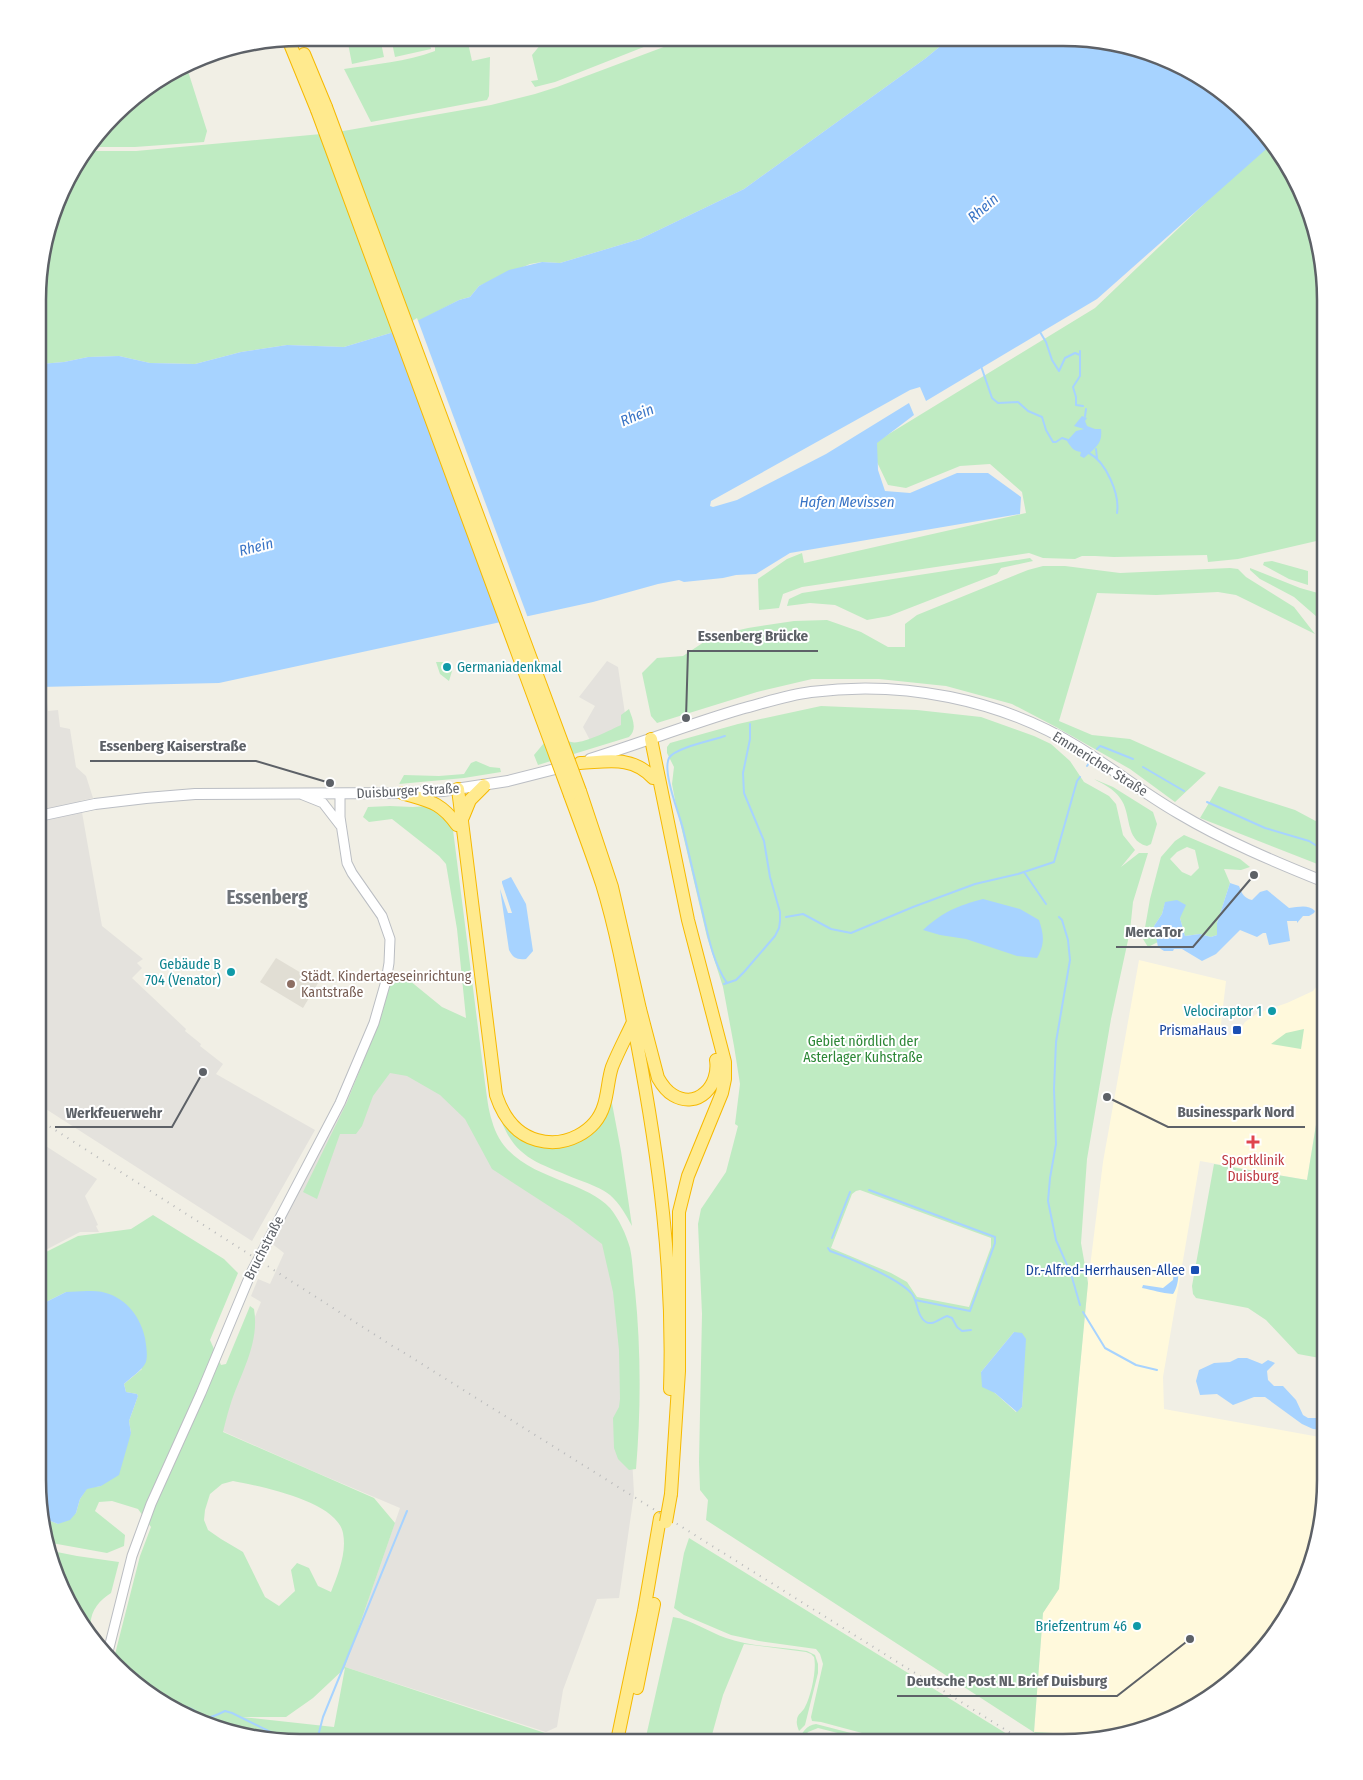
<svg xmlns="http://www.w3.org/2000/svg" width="1363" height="1780" viewBox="0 0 1363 1780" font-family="'Fira Sans Condensed',sans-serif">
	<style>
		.commercial { fill: #fff9dc }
		.industrial { fill: #e4e2dd }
		.education { fill: #e1ded4 }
		.green { fill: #bfebc2; fill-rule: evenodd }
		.water { fill: #a7d3ff }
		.pier { fill: #f1efe5 }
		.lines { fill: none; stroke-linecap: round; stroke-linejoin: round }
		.stream { stroke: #a7d3ff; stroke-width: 2 }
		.tertiary-casing { stroke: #babdc2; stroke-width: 11 }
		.secondary-casing { stroke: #bbbec4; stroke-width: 12 }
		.motorway-casing { stroke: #f6b900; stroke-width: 14 }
		.tertiary { stroke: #fff; stroke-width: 9 }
		.secondary { stroke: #fff; stroke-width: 10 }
		.motorway { stroke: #ffea8e; stroke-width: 12 }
		.rail { stroke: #b8b9ba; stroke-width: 2; stroke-dasharray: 1 6; stroke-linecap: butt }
		.motorway-bridge-casing { stroke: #f6b900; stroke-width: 14; stroke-linecap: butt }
		.motorway-bridge { stroke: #ffea8e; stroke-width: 12 }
		.culture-dot { fill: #0f9aa8; stroke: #fff; stroke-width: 2 }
		.education-dot { fill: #8d6e63; stroke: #fff; stroke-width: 2 }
		.transit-dot { fill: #1a4fb4; stroke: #fff; stroke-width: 2 }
		.health-dot { fill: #e0444e; stroke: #fff; stroke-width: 2 }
		.labels { text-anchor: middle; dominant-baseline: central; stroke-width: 4; stroke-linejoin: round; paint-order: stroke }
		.culture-label { font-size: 14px; fill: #0d838f; stroke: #fff; text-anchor: end }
		.street-label { font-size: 14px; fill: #5d6167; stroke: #fff }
		.education-label { font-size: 14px; fill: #785e54; stroke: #fff; text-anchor: start }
		.transit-label { font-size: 14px; fill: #164399; stroke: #fff; text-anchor: end }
		.park-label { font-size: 14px; fill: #2c8736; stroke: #fff }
		.health-label { font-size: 14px; fill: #be3a42; stroke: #fff }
		.water-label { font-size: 15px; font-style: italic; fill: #3a75c6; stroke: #fff }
		.district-label { font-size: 19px; font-weight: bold; fill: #6e7379; stroke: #fff }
		.rim { fill: none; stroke: #5d6167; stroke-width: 2.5 }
		.leader { fill: none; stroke: #5d6167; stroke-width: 2 }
		.callout-dot { fill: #5d6167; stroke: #fff; stroke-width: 2 }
		.callout-label { font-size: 15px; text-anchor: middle; font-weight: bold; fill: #5d6167; stroke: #fff; stroke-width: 4; stroke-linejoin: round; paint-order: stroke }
	</style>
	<rect width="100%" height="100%" fill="#f1efe5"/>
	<path class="commercial" d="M1139 960 1226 981 1220 1033 1236 1036 1245 1022 1258 1013 1287 1003 1313 991 1321 981 1325 986V1067L1307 1180 1200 1161 1163 1377 1164 1409 1325 1438V1497L1312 1564 1281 1625 1236 1677 1179 1715 1130 1734 1110 1736 1034 1733 1043 1613 1059 1588 1088 1283 1103 1162Z"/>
	<path class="industrial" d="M607 661 618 667 627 727 591 742 583 727 595 706 579 697Z
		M39 702H47L48 711 58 710 60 727 70 729 76 767 86 776 93 798 80 801 102 926 143 959 137 963 142 968 132 978 186 1029 185 1031 201 1044 200 1046 223 1064 216 1074 315 1130 252 1241 38 1104Z
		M375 1038 476 1101 493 1145 526 1175 589 1205 623 1290 634 1494 619 1598 597 1599 563 1690 557 1727 546 1732 345 1667 400 1508 315 1472 211 1426 261 1302 251 1296 258 1279 270 1284 284 1253 271 1243 345 1105Z
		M38 1141 97 1179 85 1196 98 1225 96 1226 99 1232H80L38 1254Z"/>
	<path class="education" d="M276 958 318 983 303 1008 260 982Z"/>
	<path class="green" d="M347 38H380L384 57 352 64Z
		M391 38H429L431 49 395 57Z
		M454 38H467L472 61 490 57 489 96 487 100 371 122 344 69C375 64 406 62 435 51V41L441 40 453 45Z
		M546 38 664 39 555 82 535 87 531 81 538 80 532 55Z
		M685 39H949L926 58 744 189 640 239 560 263 542 262 530 264 479 286 470 297 459 300 404 329 344 347 287 345 241 352 195 364 150 363 119 356 88 357 64 362 40 364V266L73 169 88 151H136L332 133 491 105 535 94 557 87Z
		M187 68 207 131 204 142 135 147H91L127 103Z
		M1260 127 1298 184 1317 233 1325 300V539L1238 559 1208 562 1207 555 1114 557 1095 556H1082L1075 559 1043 558 1029 553 802 587 783 594 779 608 759 610 758 579 787 559 802 553 804 563 1026 513 1022 492 990 464 960 466 906 488 888 485 875 458 873 447 879 440 1095 308 1268 143Z
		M1030 558 1033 561 1001 568 997 574 889 616 867 620 835 605 810 603 787 606 789 599 802 593Z
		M1272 561 1308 571V585L1289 579 1263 565 1264 562Z
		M1043 566H1065L1120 573 1230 568 1238 569 1246 577 1294 607 1315 634 1236 595 1218 592 1156 595 1097 593 1059 721 1092 735 1130 739 1206 773 1175 802 1130 769 1056 727 1012 704 946 686 879 679H812L757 692 657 723 651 716 642 673 657 658 683 656 701 644 709 637 748 628 794 621 827 620 861 632 888 647H905V624L917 615 1028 570Z
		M1250 568 1300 588 1325 595V624L1294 597 1260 579 1250 570Z
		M436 662H447L452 671 449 681 440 674Z
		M821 706 917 710 981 717 1034 736 1051 744 1070 761 1084 782 1109 796 1116 804 1123 835 1135 850 1121 867 1139 853H1148L1133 902 1130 931 1111 1019 1087 1159 1081 1243 1088 1283 1059 1589 1043 1613 1034 1732 1110 1736 1063 1742H1049L706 1520 708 1500 700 1490 699 1462 702 1314 698 1224 701 1209 726 1172 738 1126 735 1124 740 1084 734 1046 723 987 707 937 676 805 672 784 674 767 667 753V747L670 743 738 724ZM860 1190 991 1238V1247L969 1307 917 1297 907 1282 891 1273 831 1248 852 1194 856 1191ZM1014 1332 1023 1388 1022 1407 1016 1412 995 1393 981 1372Z
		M629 709C632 718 638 729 629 737L538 765 534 755 554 731C559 736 564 740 571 742 582 745 610 730 621 725V715Z
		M476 761 490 767 500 768 501 772 464 778 399 784 404 775 439 776 464 774 471 763Z
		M1094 779 1113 787 1153 812 1157 824 1151 844 1147 846C1124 840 1132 813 1120 798 1114 789 1103 784 1094 779Z
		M1219 786 1295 810 1325 826V867L1200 818Z
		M390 806 413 807 428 806 452 822 485 1083C487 1096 488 1109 492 1121 502 1158 534 1170 567 1183 582 1189 599 1196 610 1208 619 1219 626 1234 630 1248 633 1262 633 1277 635 1290 641 1349 641 1410 636 1469L629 1470 618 1459 614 1448 613 1418 619 1407 620 1399 619 1350 613 1292 602 1244 569 1219 492 1169 465 1119 440 1095 407 1076 390 1073 373 1096 362 1126 356 1134H340L317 1199 303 1192 347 1102 378 1024 392 973 398 972 404 976 442 1007 466 1018 457 929 446 864 439 856 392 819 369 822 363 817 368 807Z
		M1184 835 1240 859 1250 867 1241 870 1224 869 1230 883 1217 923V935L1211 937 1200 934 1185 936 1180 918 1165 903 1162 914 1154 926 1158 942 1148 947 1143 939 1150 899 1161 857 1175 841ZM1187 847 1195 850 1199 868 1191 876 1182 872 1170 859 1177 852Z
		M1304 1029 1301 1049 1271 1044 1286 1033Z
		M1325 1070V1359L1298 1354 1266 1320 1248 1308 1196 1298 1193 1294 1192 1286 1214 1164 1307 1180Z
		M611 1098 621 1151 632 1226C626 1215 620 1204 610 1195 601 1188 590 1184 579 1180 535 1161 512 1159 497 1108L516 1132 573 1141Z
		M153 1215 224 1259 238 1273 210 1340 221 1365 226 1364 250 1306 254 1309C260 1344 240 1374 230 1406 227 1415 225 1424 223 1432L374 1498 395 1523 345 1667 557 1737V1741L266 1740 200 1723 154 1698 113 1662 140 1556 151 1527 138 1509 112 1501 99 1502 95 1511 125 1535 124 1546 107 1553 46 1542 43 1518 58 1524 76 1513 80 1499 87 1488 101 1486 131 1433 129 1421 138 1396 137 1394 126 1392 124 1384 142 1369 66 1292 38 1306V1256L78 1236 131 1229ZM233 1481C260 1486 337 1501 343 1533 347 1553 338 1574 331 1592L318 1586 309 1568 297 1563 291 1570 295 1591 279 1606 265 1597 243 1552 221 1539 208 1530 204 1520 205 1510 210 1494 222 1484ZM345 1668 334 1727 242 1717H286L313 1698Z
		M689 1538 1020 1742 887 1738 862 1733 821 1722 812 1721 811 1717 823 1664 820 1654 816 1649 759 1641 731 1635 684 1615 674 1608 684 1553Z
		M47 1550 77 1556 119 1562 111 1593C98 1601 87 1615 92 1631 94 1637 99 1643 100 1650L65 1596Z
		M673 1617C693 1620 708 1632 726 1638 751 1647 781 1647 807 1651L815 1655 818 1664V1673L805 1725 799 1731C798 1728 796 1724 797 1720 797 1714 803 1712 805 1707 811 1696 817 1669 814 1657L811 1654 806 1652 744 1644 723 1695 710 1742 645 1741Z
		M816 1724 874 1739 918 1742H873L818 1728 808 1732 801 1742H798C802 1733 806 1725 816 1724Z"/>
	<path class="water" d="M949 39 1097 40 1163 57 1222 92 1260 127 1272 144 1097 299 926 401 920 387 910 390 711 501 710 506 713 507 737 500 826 454 909 403 914 415 877 443 878 470 885 491 910 493 957 473H988L1021 497 1020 514 790 553 756 574 736 575 723 578 684 582 679 580 658 584 593 602 219 683 39 687 40 364 64 362 88 357 119 356 150 363 195 364 241 352 287 345 344 347 404 329 419 320 459 300 470 297 479 286 509 270 542 262 560 263 640 239 744 189 926 58Z
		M1082 416 1087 418 1085 421 1087 426 1095 429H1101C1103 444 1095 448 1084 458L1080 456 1081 452C1073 451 1071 447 1067 441L1076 431 1084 429 1074 426Z
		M511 877 526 904 533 951 526 959C517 960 513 958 509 950L500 889 508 913H512L502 883V881Z
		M1230 883 1239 886C1242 894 1244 898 1252 900L1260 892 1267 890 1289 908C1299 907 1308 904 1315 911L1314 913 1309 916H1303L1297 923V921H1287L1290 941 1269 945 1266 933H1263L1257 937 1240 930 1216 954 1202 961 1182 949H1174L1173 951H1164L1158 947 1154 926 1162 914 1165 902 1177 900 1186 905 1180 918 1185 936 1200 934 1211 937 1217 935V923Z
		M983 899 1020 909 1039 920C1044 935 1045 944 1037 958L1017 956 966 939 940 935 923 930C944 911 957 906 983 899Z
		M1177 1270C1180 1275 1177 1289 1173 1294 1161 1293 1153 1290 1142 1288L1143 1285 1163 1288 1173 1280 1174 1271Z
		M87 1291C93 1291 100 1291 106 1293 127 1299 141 1318 145 1338 146 1345 148 1355 146 1362 142 1371 131 1377 124 1384L126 1392 137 1394 138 1396 129 1421 131 1433 119 1475 101 1486 87 1489 80 1499 76 1513 70 1520 58 1524 43 1518 38 1480V1306L66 1292Z
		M1014 1332 1022 1333 1026 1339 1022 1407 1017 1412 995 1393 982 1387 981 1372Z
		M1238 1358H1247L1262 1364 1268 1360 1275 1363 1267 1371 1268 1380 1274 1386H1283L1296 1400 1303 1415 1308 1418H1321L1325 1420V1430L1313 1429 1302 1424 1265 1397H1254L1233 1405 1217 1394 1200 1395 1196 1381 1199 1370 1214 1363 1230 1362Z"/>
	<path class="pier" d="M417 318 528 618 501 624 403 327Z"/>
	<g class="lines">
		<path class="stream" d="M1040 332 1046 342 1052 360 1059 371 1065 358 1075 353 1080 355
			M1080 351V376L1073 387 1076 397V405L1083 406
			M981 366 992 398 998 403 1018 402 1028 411 1042 417 1046 430 1053 442H1056L1062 438 1068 440
			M1085 416 1086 409
			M1096 449 1097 458
			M1089 453C1106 462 1120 494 1117 513
			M725 736C714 740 674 748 669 758 662 772 679 813 683 829 690 858 697 888 704 918 709 940 714 964 727 983
			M1097 749 1100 746 1103 747 1133 759
			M1087 766 1089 763
			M1143 767 1184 791
			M1207 802 1265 828 1309 841 1325 851
			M1024 872 1046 904
			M786 917 803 914 831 929 851 933 913 907 975 884 1018 874 1054 862 1077 781 1080 777
			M1059 917 1062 920 1068 940 1070 960 1056 1042 1054 1089 1056 1144 1050 1178 1048 1201 1056 1240 1071 1274 1080 1305
			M724 984 736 980 744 972 775 936 779 928 780 921V912L770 877 764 841 744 793 743 773 750 739V724
			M869 1190 995 1237V1243L970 1311 915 1300
			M832 1238 850 1192
			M828 1248 830 1251C850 1258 900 1279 912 1294 918 1302 917 1317 926 1322 933 1326 940 1318 947 1316L952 1318 957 1327 962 1331 971 1330
			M1083 1312 1105 1348 1136 1365 1157 1370
			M178 1711 183 1707C204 1708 194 1727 225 1711L232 1713 287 1740
			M317 1740 323 1717 407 1511"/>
		<defs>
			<path id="tertiary" d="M303 795 323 803 340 825
				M107 1656 132 1556 151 1504 201 1393 251 1273 340 1103 374 1023 386 981 389 963 390 939 382 916 352 873 347 863 340 817V794"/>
			<path id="secondary" d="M590 759C641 743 690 724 741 709 764 703 787 695 811 692 902 680 1000 699 1078 747 1112 768 1143 793 1178 813 1225 841 1275 862 1325 882
				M39 816 95 804 146 798 195 794 402 793 443 791 508 781 567 766"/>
			<path id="motorway" d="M288 39 317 110
				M304 54 326 107
				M651 739 688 920 725 1062V1079L722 1093 688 1176 679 1212V1371L671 1494
				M580 763C607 762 632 755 653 778
				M458 789 496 1095C503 1116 515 1134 537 1140 565 1148 596 1132 604 1105 608 1092 608 1079 612 1067 618 1052 626 1037 633 1022
				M580 791 612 887 640 1009 658 1078C662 1085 666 1091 673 1095 698 1110 720 1085 716 1060
				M402 793C428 801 440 801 457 825
				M570 795C581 825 592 854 602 884 618 936 627 990 637 1043 659 1159 674 1271 670 1389
				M463 817 470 800 484 786
				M637 1688 654 1604
				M617 1741 644 1611 660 1518"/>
		</defs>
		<use href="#tertiary" class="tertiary-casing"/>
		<use href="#secondary" class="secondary-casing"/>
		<use href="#motorway" class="motorway-casing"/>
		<use href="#tertiary" class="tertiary"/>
		<use href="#secondary" class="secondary"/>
		<use href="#motorway" class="motorway"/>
		<path class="rail" d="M38 1119 394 1347
			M398 1349 1025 1742"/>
		<defs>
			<path id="motorway-bridge" d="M326 107 580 791
				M317 110 570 795
				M666 1522 671 1494"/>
		</defs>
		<use href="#motorway-bridge" class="motorway-bridge-casing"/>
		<use href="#motorway-bridge" class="motorway-bridge"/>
	</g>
	<g class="culture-dot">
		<circle cx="447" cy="667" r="5"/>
		<circle cx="231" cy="972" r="5"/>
		<circle cx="1272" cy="1011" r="5"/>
		<circle cx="1137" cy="1626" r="5"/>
	</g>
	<circle class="education-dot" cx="291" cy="984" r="5"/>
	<g class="transit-dot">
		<rect x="1232" y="1025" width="10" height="10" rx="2.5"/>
		<rect x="1190" y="1265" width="10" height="10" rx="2.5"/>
	</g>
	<path class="health-dot" d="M1250.5 1134.5h5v5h5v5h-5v5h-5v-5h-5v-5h5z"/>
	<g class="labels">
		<g class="culture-label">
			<text x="457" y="667" text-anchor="start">Germaniadenkmal</text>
			<text x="221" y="964">Gebäude B<tspan x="221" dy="16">704 (Venator)</tspan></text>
			<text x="1262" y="1011">Velociraptor 1</text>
			<text x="1127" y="1626">Briefzentrum 46</text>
		</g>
		<g class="street-label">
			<text transform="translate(1100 764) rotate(32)">Emmericher Straße</text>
			<text transform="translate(408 791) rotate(-3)">Duisburger Straße</text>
			<text transform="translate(264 1248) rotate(-63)">Bruchstraße</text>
		</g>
		<g class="education-label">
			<text x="301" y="976">Städt. Kindertageseinrichtung<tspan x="301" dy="16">Kantstraße</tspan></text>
		</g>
		<g class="transit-label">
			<text x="1227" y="1030">PrismaHaus</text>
			<text x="1185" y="1270">Dr.-Alfred-Herrhausen-Allee</text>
		</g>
		<g class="park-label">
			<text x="863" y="1041">Gebiet nördlich der<tspan x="863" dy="16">Asterlager Kuhstraße</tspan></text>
		</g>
		<g class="health-label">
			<text x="1253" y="1160">Sportklinik<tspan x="1253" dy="16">Duisburg</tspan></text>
		</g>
		<g class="water-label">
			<text transform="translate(983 208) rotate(-41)">Rhein</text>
			<text transform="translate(637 415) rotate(-23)">Rhein</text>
			<text x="847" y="502">Hafen Mevissen</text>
			<text transform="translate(256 547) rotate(-14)">Rhein</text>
		</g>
		<g class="district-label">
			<text x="267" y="897">Essenberg</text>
		</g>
	</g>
	<path d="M0 0H1363V1780H0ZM300 46H1063A254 254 0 0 1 1317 300V1480A254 254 0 0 1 1063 1734H300A254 254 0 0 1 46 1480V300A254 254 0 0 1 300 46Z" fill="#fff" fill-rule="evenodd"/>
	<path class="rim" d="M300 46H1063A254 254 0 0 1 1317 300V1480A254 254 0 0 1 1063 1734H300A254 254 0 0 1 46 1480V300A254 254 0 0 1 300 46Z"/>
	<path class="leader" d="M686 718L688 651H818M330 783L256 761H90M1254 875L1193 947H1116M1107 1097L1168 1127H1305M203 1072L172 1127H55M1190 1639L1117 1696H897"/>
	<g class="callout-dot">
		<circle cx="686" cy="718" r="5"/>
		<circle cx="330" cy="783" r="5"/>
		<circle cx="1254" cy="875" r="5"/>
		<circle cx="1107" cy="1097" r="5"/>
		<circle cx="203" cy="1072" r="5"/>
		<circle cx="1190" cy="1639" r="5"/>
	</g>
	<g class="callout-label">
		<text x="753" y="641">Essenberg Brücke</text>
		<text x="173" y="751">Essenberg Kaiserstraße</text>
		<text x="1154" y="937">MercaTor</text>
		<text x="1236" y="1117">Businesspark Nord</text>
		<text x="114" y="1118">Werkfeuerwehr</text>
		<text x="1007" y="1686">Deutsche Post NL Brief Duisburg</text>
	</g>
</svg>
